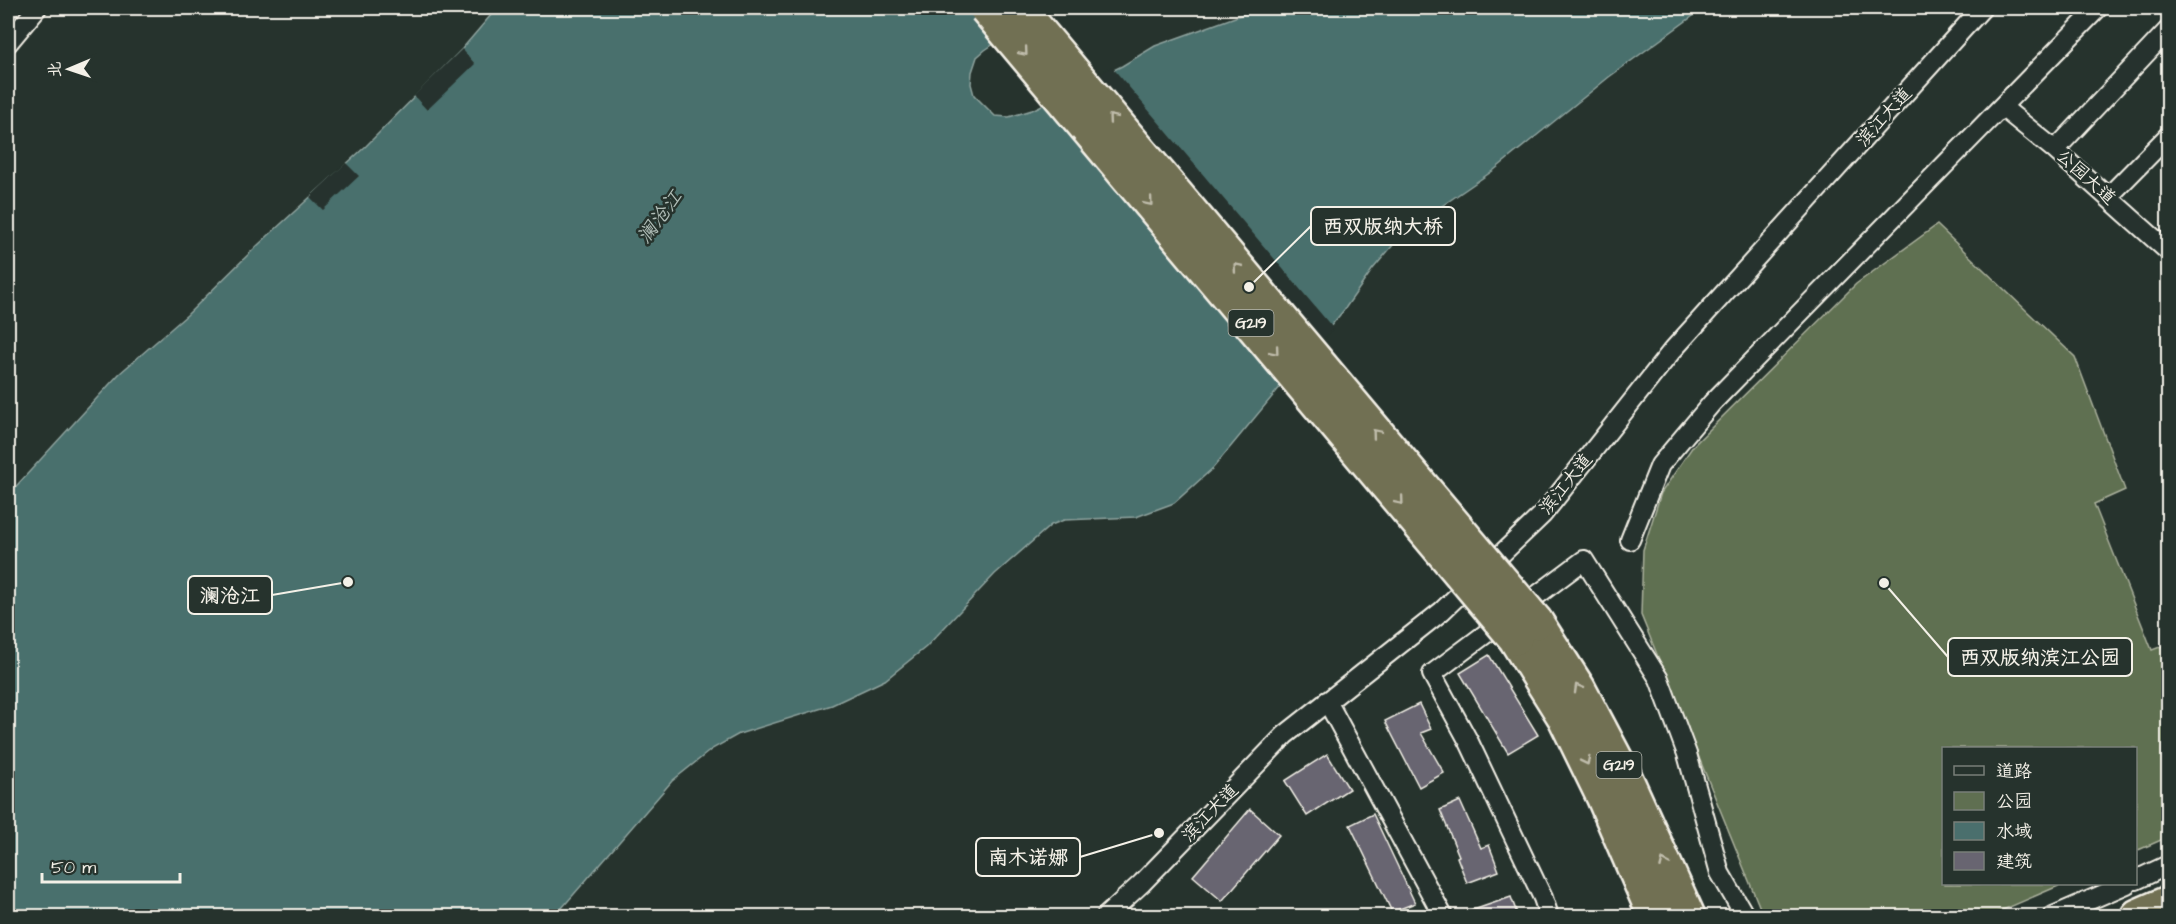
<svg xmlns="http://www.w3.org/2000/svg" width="2176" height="924" viewBox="0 0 2176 924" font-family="'Architects Daughter','LXGW WenKai TC',sans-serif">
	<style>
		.green { fill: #5f6f51; stroke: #aab09c; stroke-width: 1.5 }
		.water { fill: #4a6f6d; stroke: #8ea39e; stroke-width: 1.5 }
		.pier { fill: #26332d }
		.building { fill: #686571; stroke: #f4f1e8; stroke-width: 1.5 }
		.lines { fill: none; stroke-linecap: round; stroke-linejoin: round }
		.street-casing { stroke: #f4f1e8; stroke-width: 22 }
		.highway-casing { stroke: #f4f1e8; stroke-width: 38 }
		.street { stroke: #26332d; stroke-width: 18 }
		.highway { stroke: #716f52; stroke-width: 33 }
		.highway-bridge-casing { stroke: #f4f1e8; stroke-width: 38; stroke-linecap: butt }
		.highway-bridge { stroke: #716f52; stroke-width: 33 }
		.oneway { stroke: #c0bdac }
		.labels { text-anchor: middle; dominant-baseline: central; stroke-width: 5; stroke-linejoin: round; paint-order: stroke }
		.shield { fill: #26332d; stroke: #b6b8b0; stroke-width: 1.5 }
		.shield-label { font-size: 16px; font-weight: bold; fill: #f4f1e8 }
		.street-label { font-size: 18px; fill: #f4f1e8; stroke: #26332d }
		.water-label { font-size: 20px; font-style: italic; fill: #b0bdb7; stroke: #26332d }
		.leader { fill: none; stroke: #f4f1e8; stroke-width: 2 }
		.callout-dot { fill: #f4f1e8; stroke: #26332d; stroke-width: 2 }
		.callout { fill: #26332d; stroke: #f4f1e8; stroke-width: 2 }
		.callout-label { font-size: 20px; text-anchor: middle; font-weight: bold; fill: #f4f1e8 }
	</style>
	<rect width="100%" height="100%" fill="#26332d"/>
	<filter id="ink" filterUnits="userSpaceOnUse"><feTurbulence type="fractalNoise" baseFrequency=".0167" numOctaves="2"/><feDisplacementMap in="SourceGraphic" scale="12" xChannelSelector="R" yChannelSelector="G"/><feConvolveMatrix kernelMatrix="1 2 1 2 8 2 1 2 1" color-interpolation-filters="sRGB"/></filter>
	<g filter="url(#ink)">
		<path class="green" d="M1937 225 2075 357 2125 490 2094 504 2152 650 2168 644V837L2136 851V748H1944V884H2063L1989 916H1770L1760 908 1641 615 1643 550 1661 493 1693 446 1856 284Z"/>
		<path class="water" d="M497 8H1047L985 50 977 57 972 72 971 84 974 95 995 116 1009 117 1032 110 1122 66 1155 46 1260 8H1704L1609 77 1494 170 1404 232 1372 270 1344 310 1213 468 1174 503 1136 517 1064 520 1051 525 995 574 926 647 885 680 832 705 739 734 712 749 672 781 555 916H8V495L119 374 187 315 258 245 366 146 462 49Z"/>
		<path class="pier" d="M462 49 475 64 427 110 414 96Z
			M1112 67 1333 328 1285 386 1043 101Z
			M346 163 359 176 323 210 310 197Z"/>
		<path class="building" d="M1489 655 1538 735 1508 753 1460 673Z
			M1419 704 1431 729 1421 733 1444 773 1419 787 1385 721Z
			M1327 754 1349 789 1307 816 1285 781Z
			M1460 801 1481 848 1489 845 1499 871 1467 883 1457 857 1459 856 1440 810Z
			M1250 809 1279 835 1222 901 1193 876Z
			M1373 814 1415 903 1392 912 1350 825Z
			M1511 897 1518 916H1463L1462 914Z"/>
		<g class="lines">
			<defs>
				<path id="street" d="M8 43 37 8
					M2002 107 2055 150 2168 251
					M2055 150 2168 30
					M2108 197 2168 136
					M1630 540 1660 465 1712 403 2098 8
					M1327 701 1443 916
					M2136 880 2168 865
					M1106 916 1142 883 1285 735 1442 611 1543 514 1671 352 1982 8
					M1549 916 1543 898 1469 742 1432 674 1584 560 1659 679 1687 754 1720 873 1745 916
					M2053 916 2127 884"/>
				<path id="highway" d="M1536 622 1578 688 1624 775 1688 916
					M1515 638 1565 718 1603 796 1655 916
					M2138 916 2168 903"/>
			</defs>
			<use href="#street" class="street-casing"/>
			<use href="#highway" class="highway-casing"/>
			<use href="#street" class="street"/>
			<use href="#highway" class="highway"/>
			<defs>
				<path id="highway-bridge" d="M986 8 1515 638
					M1019 8 1536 622"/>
			</defs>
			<use href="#highway-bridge" class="highway-bridge-casing"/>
			<use href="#highway-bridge" class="highway-bridge"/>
		</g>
		<defs><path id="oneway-chevron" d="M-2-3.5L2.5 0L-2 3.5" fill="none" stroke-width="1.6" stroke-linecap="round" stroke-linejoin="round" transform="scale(1.5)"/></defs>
		<g class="oneway">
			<use href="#oneway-chevron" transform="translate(1024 52) rotate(50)"/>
			<use href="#oneway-chevron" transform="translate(1112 118) rotate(-130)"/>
			<use href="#oneway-chevron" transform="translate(1149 202) rotate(50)"/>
			<use href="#oneway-chevron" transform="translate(1237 267) rotate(-130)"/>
			<use href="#oneway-chevron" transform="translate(1275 351) rotate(50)"/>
			<use href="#oneway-chevron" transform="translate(1376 433) rotate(-130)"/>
			<use href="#oneway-chevron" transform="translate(1400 501) rotate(50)"/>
			<use href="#oneway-chevron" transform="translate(1578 688) rotate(-120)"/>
			<use href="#oneway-chevron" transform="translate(1586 761) rotate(64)"/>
			<use href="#oneway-chevron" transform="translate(1664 863) rotate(-114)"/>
		</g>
	</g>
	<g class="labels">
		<g class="shield">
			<rect x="1228.5" y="310" width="45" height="26" rx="4.5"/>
			<rect x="1596.5" y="752" width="45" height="26" rx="4.5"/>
		</g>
		<g class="shield-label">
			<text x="1251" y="323">G219</text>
			<text x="1619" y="765">G219</text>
		</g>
		<g class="street-label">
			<text transform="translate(1884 117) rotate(-48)">滨江大道</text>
			<text transform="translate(2086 177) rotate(42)">公园大道</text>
			<text transform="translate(1566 484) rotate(-51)">滨江大道</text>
			<text transform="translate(1210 813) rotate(-46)">滨江大道</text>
		</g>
		<g class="water-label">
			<text transform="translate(660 217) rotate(-53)">澜沧江</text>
		</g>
	</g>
	<path class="leader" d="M1249 287L1311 226M348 582L272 595M1884 583L1948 657M1159 833L1080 857"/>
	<g class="callout-dot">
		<circle cx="1249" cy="287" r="6"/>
		<circle cx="348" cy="582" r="6"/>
		<circle cx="1884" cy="583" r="6"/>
		<circle cx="1159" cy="833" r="6"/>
	</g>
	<g class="callout">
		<rect x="1311" y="207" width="144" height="38" rx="6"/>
		<rect x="188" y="576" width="84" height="38" rx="6"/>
		<rect x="1948" y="638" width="184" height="38" rx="6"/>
		<rect x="976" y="838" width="104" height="38" rx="6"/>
	</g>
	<g class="callout-label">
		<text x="1383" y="233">西双版纳大桥</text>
		<text x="230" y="602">澜沧江</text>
		<text x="2040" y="664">西双版纳滨江公园</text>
		<text x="1028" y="864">南木诺娜</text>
	</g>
	<rect width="2176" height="924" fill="none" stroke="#26332d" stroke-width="30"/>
	<rect x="15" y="15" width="2146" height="894" fill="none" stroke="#f4f1e8" stroke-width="2" filter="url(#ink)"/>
	<rect x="1942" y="747" width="195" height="138" fill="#26332d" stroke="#787f78" stroke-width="1.5"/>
	<rect x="1954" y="766" width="30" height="9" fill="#26332d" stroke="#787f78" stroke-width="1.5"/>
	<text x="1996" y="777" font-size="18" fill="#f4f1e8">道路</text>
	<rect x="1954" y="792" width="30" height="18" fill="#5f6f51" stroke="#787f78" stroke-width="1.5"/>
	<text x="1996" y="807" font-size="18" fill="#f4f1e8">公园</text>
	<rect x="1954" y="822" width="30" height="18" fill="#4a6f6d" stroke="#787f78" stroke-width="1.5"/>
	<text x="1996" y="837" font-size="18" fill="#f4f1e8">水域</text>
	<rect x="1954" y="852" width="30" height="18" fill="#686571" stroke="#787f78" stroke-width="1.5"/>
	<text x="1996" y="867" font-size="18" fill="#f4f1e8">建筑</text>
	<g transform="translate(69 69) rotate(268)" stroke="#26332d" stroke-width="4.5" paint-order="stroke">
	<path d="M0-4.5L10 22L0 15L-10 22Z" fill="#f4f1e8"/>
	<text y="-9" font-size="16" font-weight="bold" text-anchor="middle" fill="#f4f1e8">北</text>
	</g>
	<path d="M42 873v9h138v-9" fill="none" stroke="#f4f1e8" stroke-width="3"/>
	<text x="51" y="873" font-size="18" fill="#f4f1e8" stroke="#26332d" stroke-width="4.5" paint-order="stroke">50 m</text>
</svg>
